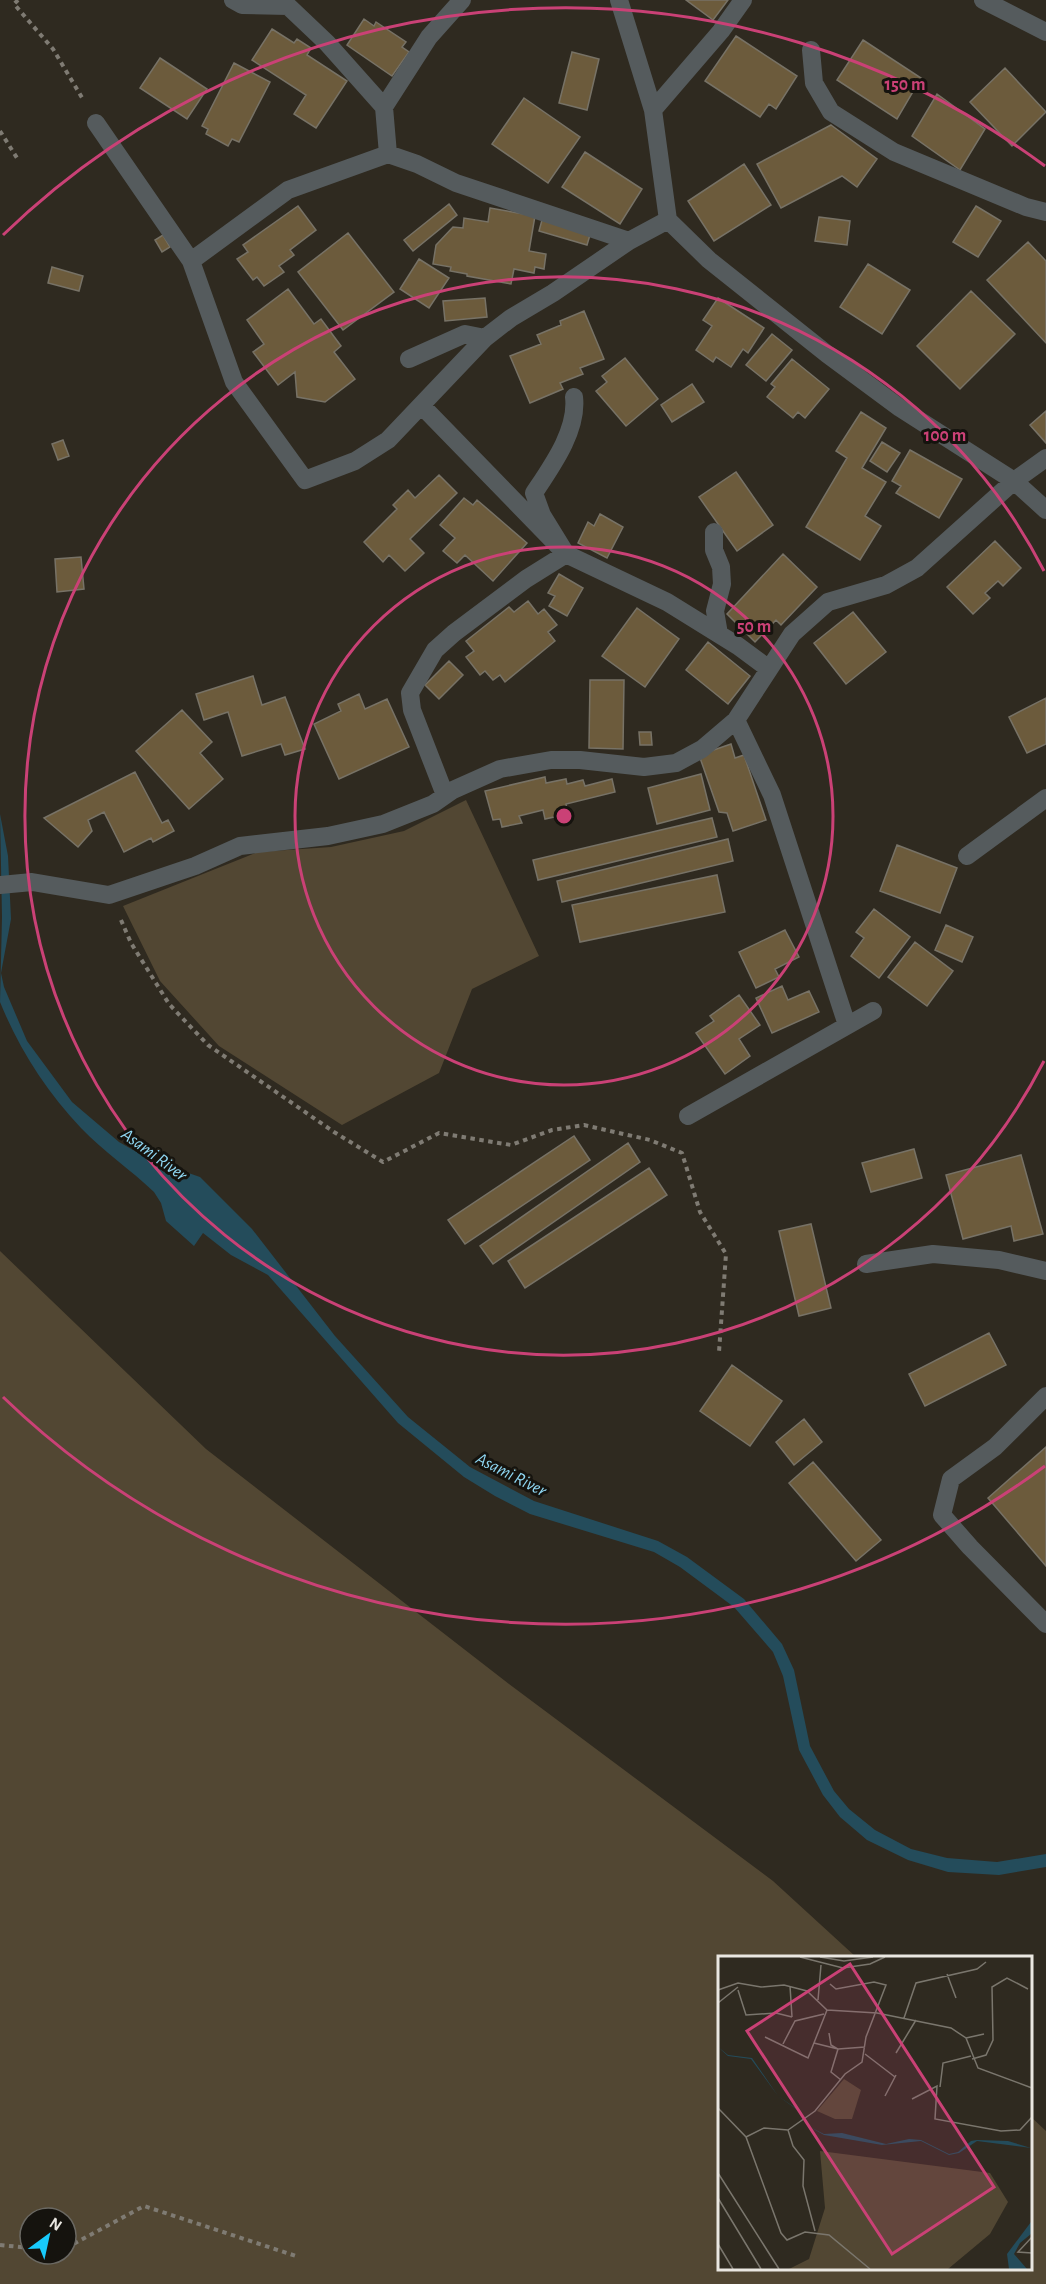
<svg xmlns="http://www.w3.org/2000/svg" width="1046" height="2284" viewBox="0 0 1046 2284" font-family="'Alegreya Sans',sans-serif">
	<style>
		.green { fill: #524733; fill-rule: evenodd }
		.water { fill: #244c5b }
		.building { fill: #6c5b3c; stroke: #777266; stroke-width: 1.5 }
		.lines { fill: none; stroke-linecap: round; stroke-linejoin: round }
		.path { stroke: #7f7b73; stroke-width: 4; stroke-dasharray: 4.5 4.5; stroke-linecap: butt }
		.minor { stroke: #555b5d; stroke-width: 18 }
		.ring { fill: none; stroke: #ca4176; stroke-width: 3 }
		.labels { text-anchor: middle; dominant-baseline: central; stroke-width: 6; stroke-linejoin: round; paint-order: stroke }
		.water-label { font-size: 18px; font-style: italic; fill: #8fd7f3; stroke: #15130e }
		.inset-road { fill: none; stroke: #7a766d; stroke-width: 1.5 }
		.view { fill: #ca4176; fill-opacity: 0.15; stroke: #ca4176; stroke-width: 3 }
		.inset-edge { fill: none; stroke: #eae7e1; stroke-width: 3 }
		.centre { fill: #ca4176; stroke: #15130e; stroke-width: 3 }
		.ring-label { font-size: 18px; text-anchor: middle; font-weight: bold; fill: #ca4176; stroke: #15130e; stroke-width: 6; stroke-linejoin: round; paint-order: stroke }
	</style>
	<rect width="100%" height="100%" fill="#2f2a20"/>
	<path class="green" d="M466 800 539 956 472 989 439 1073 342 1125 219 1046 160 981 123 906 258 852 331 847 404 831Z
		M0 1251 206 1449 509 1684 773 1881 856 1957H719V2268H1030V2116L1046 2131V2284H0ZM30 2218H66V2254H30Z"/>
	<path class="water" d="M0 814 8 856 11 919 1 973 4 987 27 1041 72 1102 119 1142 151 1160 200 1177 252 1229 335 1336 408 1417 470 1467 534 1501 658 1541 687 1557 744 1599 782 1644 794 1670 810 1746 834 1791 849 1809 875 1830 911 1849 947 1858 997 1862 1046 1854V1867L999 1875 948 1872 908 1860 867 1840 840 1817 823 1795 799 1750 783 1676 773 1652 734 1607 680 1567 654 1552 530 1514 495 1496 464 1477 398 1423 268 1275 231 1255 203 1233 194 1246 166 1221 161 1203 154 1192C131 1170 104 1152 81 1128 46 1091 19 1049 0 1002L2 917Z"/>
	<path class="building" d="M686 0H728L713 20Z
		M364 19 374 26 376 22 406 42 402 47 409 52 392 76 347 45Z
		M272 29 294 43 297 39 311 48 307 55 347 81 316 128 294 114 306 95 252 60Z
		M736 36 797 76 776 109 769 104 760 117 705 81Z
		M863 40 921 78 897 119 837 80Z
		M572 52 599 59 587 110 559 103Z
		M160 58 207 89 187 119 140 88Z
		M234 63 270 82 239 142 232 139 228 146 206 134 208 129 202 126Z
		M1005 68 1046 112 1012 146 970 102Z
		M937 94 985 129 960 170 912 136Z
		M524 98 580 137 548 183 492 144Z
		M831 125 877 159 857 187 842 176 781 208 757 164Z
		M585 152 642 189 620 224 562 187Z
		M744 164 771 205 714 241 688 201Z
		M449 204 457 215 413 251 404 240Z
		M298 206 316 230 290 250 294 255 279 266 284 272 264 286 257 277 253 280 237 259 248 252 243 245Z
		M976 206 1001 221 978 257 953 242Z
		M490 208 535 216 529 251 546 254 544 269 535 267 534 273 514 269 511 284 467 276V274L450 271 451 267 433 264 436 245 453 227 463 228 464 218 488 222Z
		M819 217 850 221 847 245 815 241Z
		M542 220 590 235 587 245 539 231Z
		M348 233 394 292 343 330 298 272Z
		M163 235 170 247 162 252 155 240Z
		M1028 242 1046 261V343L987 280Z
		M419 259 449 278 429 308 400 289Z
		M868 264 910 290 882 334 840 307Z
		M52 267 83 276 79 291 48 283Z
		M288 289 314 324 321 319 341 346 334 352 355 379 325 402 297 397 295 372 278 385 253 352 264 344 247 320Z
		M971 291 1015 334 960 389 917 346Z
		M485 298 487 317 445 321 443 301Z
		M718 298 764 328 748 353 743 349 731 367 716 357 713 362 696 350 712 326 703 320Z
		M584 311 604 359 580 368 583 374 560 383 563 389 530 403 510 356 541 344 537 335 561 325 560 321Z
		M772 334 792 350 766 381 746 365Z
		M625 358 658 399 626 426 596 391 607 382 602 376Z
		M792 359 829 389 805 418 798 412 793 418 767 397 775 387 771 384Z
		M692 384 704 402 672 422 661 405Z
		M1046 411V443L1030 425Z
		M861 412 886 428 862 468 886 482 865 516 881 526 860 560 806 527 847 458 836 451Z
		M63 440 69 456 58 460 52 444Z
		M882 442 900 453 887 472 870 461Z
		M910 450 962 479 939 518 896 493 901 486 892 481Z
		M736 472 773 525 737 551 699 497Z
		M439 475 457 493 410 539 424 553 405 571 389 555 383 562 364 542 397 509 393 505 408 490 415 498Z
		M464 498 473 505 477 500 527 543 493 581 465 555 457 563 443 551 455 538 440 525Z
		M600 514 623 527 607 558 578 543 588 522 594 526Z
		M995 541 1021 568 1003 586 998 581 985 593 990 598 973 614 947 587Z
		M783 554 817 587 781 625 776 620 755 642 727 614Z
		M81 557 84 589 57 592 55 559Z
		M559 574 583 588 567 616 549 606 555 596 548 593Z
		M528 601 538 614 544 609 557 625 548 632 555 641 505 682 500 675 493 680 485 671 480 675 466 657 474 651 466 641 509 607 514 612Z
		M637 608 679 639 645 687 602 656Z
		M853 612 886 652 846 684 814 643Z
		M708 642 750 676 728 704 686 670Z
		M449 661 463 675 439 699 425 685Z
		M253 676 262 705 285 697 305 749 285 755 281 744 242 756 228 712 204 720 196 694Z
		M590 680H624L623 749 589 748Z
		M359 694 365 709 387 699 409 747 339 779 314 724 341 711 338 704Z
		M1046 698V744L1027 753 1009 717Z
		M182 710 212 742 200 753 223 779 189 809 136 751Z
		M639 732H651L652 745H640Z
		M731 744 735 758 744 755 766 820 733 831 727 813 719 812 699 755Z
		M135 772 162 823 168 820 174 831 153 842 151 838 124 852 104 812 88 820 92 831 78 847 44 818Z
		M701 774 710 810 657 824 648 788Z
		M545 777 546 783 566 779 567 784 583 780 585 786 612 779 615 792 566 804 568 814 545 819 543 810 519 816 522 823 502 827 500 819 493 820 485 791Z
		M712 818 717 837 538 880 533 860Z
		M728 839 733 861 562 902 557 881Z
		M897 845 957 868 940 913 880 891Z
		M717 875 725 912 580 942 572 905Z
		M874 909 910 937 879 978 851 956 864 938 856 932Z
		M946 925 973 937 962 962 935 950Z
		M785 930 799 957 775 969 779 977 756 988 739 952Z
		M915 942 953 971 927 1006 888 977Z
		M782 986 788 1000 809 991 819 1012 772 1033 756 998Z
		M739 995 760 1025 739 1039 750 1056 725 1074 696 1033 714 1021 710 1016Z
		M574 1136 590 1160 465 1244 448 1220Z
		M628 1143 640 1162 493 1264 480 1246Z
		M914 1149 922 1178 871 1192 862 1163Z
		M1021 1155 1043 1234 1014 1241 1011 1226 963 1239 946 1175Z
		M649 1168 667 1195 525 1288 508 1261Z
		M811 1224 831 1308 799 1316 779 1231Z
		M989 1333 1006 1365 925 1406 909 1374Z
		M732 1365 782 1401 750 1446 700 1411Z
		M804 1419 822 1442 794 1465 776 1442Z
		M1046 1447V1566L988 1498Z
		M813 1462 881 1540 856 1561 789 1483Z"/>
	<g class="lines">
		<path class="path" d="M18 0 14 4 53 49 84 101
			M0 131 17 158
			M121 920 131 943 169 1004 208 1045 334 1132 383 1162 439 1133 511 1145 552 1130 584 1125 650 1140 682 1153 700 1212 726 1254 719 1352
			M0 2245 30 2248
			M66 2248 144 2206 296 2256"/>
		<path class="minor" d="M233 0 242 5 288 6 327 43 384 107
			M619 0 653 110 668 220 709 260 827 354 900 408 1014 481 1046 510
			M983 0 1046 32
			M811 50 814 83 831 112 894 152 1026 207 1046 212
			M653 110 721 31 743 0
			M96 123 191 261 234 382 305 480 355 461 388 440 485 338 511 318 553 293 629 241 668 220
			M388 154 384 107 429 37 462 0
			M191 261 288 190 388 154 417 164 456 183 629 241
			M409 359 465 334 485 338
			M422 406 566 554 667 602 738 646 769 669
			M714 532V550L721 567 722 584 715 611 719 634
			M736 720 772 795 847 1025
			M445 795 412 710 410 693 435 650 454 633 526 579 566 554 542 515 534 493C552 466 578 430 574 397
			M967 856 1046 798
			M0 885 32 882 109 895 195 866 240 846 328 836 383 824 433 804 453 790 500 769 551 760H580L644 767 676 763 702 749 736 720 792 634 828 602 886 585 917 568 1014 481 1046 458
			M688 1116 873 1011
			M866 1264 933 1254 999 1260 1046 1271
			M1046 1396 995 1447 951 1479 942 1515 970 1547 1046 1624"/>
	</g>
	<g class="ring">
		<circle cx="564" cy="816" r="269"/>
		<path d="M1044 1061A539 539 0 1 1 1044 571"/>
		<path d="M1045 1466A808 808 0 0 1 3 1397M3 235A808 808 0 0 1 1045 166"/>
	</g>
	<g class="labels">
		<g class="water-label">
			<text transform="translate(154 1155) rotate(36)">Asami River</text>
			<text transform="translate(511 1475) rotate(27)">Asami River</text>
		</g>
	</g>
	<g transform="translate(718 1956)">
		<rect width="314" height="314" fill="#2f2a20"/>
		<path d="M126 123 143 134 134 163H117L99 155ZM102 195 272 217 290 246 272 278 230 313H71L91 303 107 252Z" fill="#524733"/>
		<path d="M0 91 10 99 34 102 60 140 82 155 92 171 106 178 124 177 168 188 191 183 203 184 231 198 240 196 253 185 259 184 290 185 313 192 259 185 241 197 231 199 203 185 164 189 106 179 92 171 81 155 60 140 33 103 10 100ZM313 266V278L302 287 296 298 309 313H291L289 298Z" fill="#244c5b"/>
		<path class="inset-road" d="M82 1 125 12 152 8 167 1M102 1 126 5 155 1M229 18 238 42M72 30 74 61M0 34 20 27 43 31 66 29 89 35 109 54 159 57 233 72 248 82 260 112 314 132M20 34 28 59 58 57 74 61M100 44 103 9M0 47 20 31M186 62 198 27 259 13 268 6M111 77 113 89 120 93 113 116 123 124M47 81 90 102 109 54M248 82 266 78M96 87 120 93 147 91M65 88 77 65 106 58M178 97 198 64M147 98 177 121M254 103 268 99 275 84 274 31 289 22 310 33M222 131 225 107 253 100M167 140 178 119M194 143 219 130 217 163 283 175 302 174 314 161M0 152 28 181 63 277 69 284 87 276 111 279 152 313M70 174 75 190 86 204 85 230 97 275M28 181 46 172 70 174 97 155 127 118 144 106 148 81 168 29 156 26 118 33 112 28M0 217 61 313M0 242 43 313M314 281 300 296 314 297M0 288 15 313"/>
		<path class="view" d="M132 8 276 231 174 298 29 75Z"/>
		<rect width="314" height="314" class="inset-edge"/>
	</g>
	<circle cx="564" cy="816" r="9" class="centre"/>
	<g class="ring-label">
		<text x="905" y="90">150 m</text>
		<text x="945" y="441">100 m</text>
		<text x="754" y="632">50 m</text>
	</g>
	<g transform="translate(48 2236) rotate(33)"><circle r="28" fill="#15130e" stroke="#6a6862" stroke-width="1.5"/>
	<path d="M0-4.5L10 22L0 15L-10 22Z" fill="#18cafc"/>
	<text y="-9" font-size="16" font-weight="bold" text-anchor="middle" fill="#eae7e1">N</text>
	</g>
</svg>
